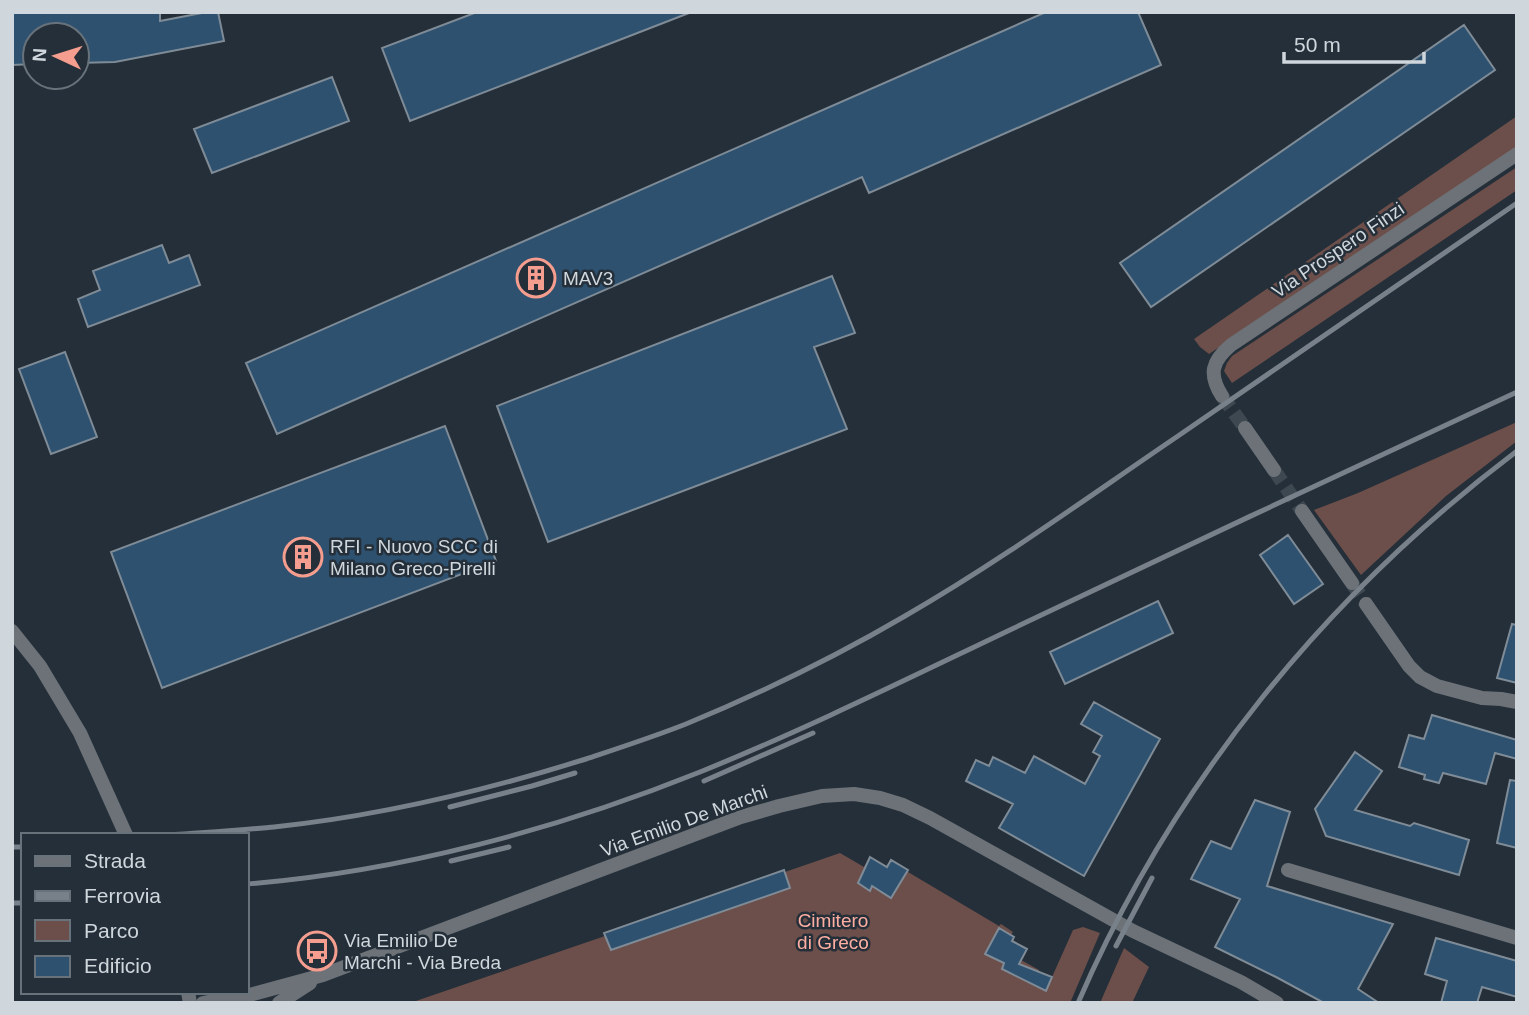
<svg xmlns="http://www.w3.org/2000/svg" width="1529" height="1015" viewBox="0 0 1529 1015" font-family="Helvetica,sans-serif">
	<style>
		.green { fill: #6c4f4a }
		.building { fill: #2d516f; stroke: #7f8c97; stroke-width: 2 }
		.lines { fill: none; stroke-linecap: round; stroke-linejoin: round }
		.minor-tunnel { stroke: #3e4851; stroke-width: 14; stroke-dasharray: 14 7; stroke-linecap: butt }
		.minor { stroke: #6c7277; stroke-width: 14 }
		.tertiary { stroke: #6c7277; stroke-width: 14 }
		.rail { stroke: #788189; stroke-width: 5 }
		.labels { text-anchor: middle; dominant-baseline: central; stroke-width: 5; stroke-linejoin: round; paint-order: stroke }
		.street-label { font-size: 19px; fill: #cfd6dc; stroke: #242f39 }
		.poi-label { font-size: 19px; fill: #cfd6dc; stroke: #242f39; text-anchor: start }
		.park-label { font-size: 19px; fill: #feafa1; stroke: #242f39 }
	</style>
	<rect width="100%" height="100%" fill="#242f39"/>
	<path class="green" d="M1517 116V147L1209 354 1200 347 1194 339Z
		M1517 167V190L1232 383 1224 371 1227 363 1232 356Z
		M1517 422V441L1446 496 1361 575 1314 510 1358 493Z
		M840 853 864 867 870 857 887 867 891 860 908 870V872L999 926 1001 924 1013 932 1011 935 1014 937 1012 941 1027 950 1021 960 1039 970V972L1052 977 1073 930 1083 927 1100 933 1070 1003H410L605 936V933L784 870 785 872Z
		M1124 948 1149 967 1132 1003H1100Z"/>
	<path class="building" d="M12 12H160V21L207 12H218L224 41 115 62 77 63V35H35V64L12 65Z
		M477 12H689V13L410 121 382 48Z
		M1046 12H1138L1161 65 869 193 862 177 277 434 246 363Z
		M1464 25 1495 70 1151 307 1120 263Z
		M332 77 349 121 212 173 194 129Z
		M162 245 169 263 189 255 200 285 88 327 78 299 100 290 93 271Z
		M832 276 855 333 814 347 847 429 548 542 497 406Z
		M65 352 97 437 51 454 19 369Z
		M445 426 496 561 162 688 111 552Z
		M1288 535 1323 584 1294 604 1260 555Z
		M1158 601 1173 633 1065 684 1050 652Z
		M1512 624 1517 625V683L1497 678Z
		M1094 702 1160 739 1084 876 999 828 1013 804 966 781 976 760 989 766 993 757 1025 773 1034 756 1085 784 1100 756 1093 752 1102 736 1081 724Z
		M1432 715 1517 740V759L1495 753 1486 784 1443 773 1439 783 1424 779 1425 775 1399 767 1409 735 1424 739Z
		M1355 752 1382 771 1355 810 1410 826 1414 823 1469 840 1459 875 1326 836 1315 809Z
		M1510 780 1517 781V848L1497 843Z
		M1255 800 1290 812 1267 886 1393 924 1358 989 1379 1003H1324L1276 977 1215 947 1240 899 1191 879 1211 841 1231 849Z
		M870 857 887 867 891 860 908 870 891 898 872 886 870 891 858 883Z
		M784 870 790 888 611 950 604 933Z
		M999 928 1014 937 1012 941 1027 949 1019 964 1052 977 1046 991 1002 969 1004 963 985 954Z
		M1436 938 1517 961V997L1482 987 1477 1003H1441L1447 981 1425 974Z"/>
	<g class="lines">
		<path class="minor-tunnel" d="M1222 396 1245 428
			M1274 470 1302 511
			M1352 583 1366 604"/>
		<path class="minor" d="M1222 396C1208 374 1212 361 1231 345L1517 154
			M1245 428 1274 470
			M1302 511 1352 583
			M1366 604 1409 666 1420 677 1437 686 1482 698 1501 699 1517 702
			M12 631 40 666 80 733 126 835
			M1288 870 1517 938
			M188 992 190 1003"/>
		<path class="tertiary" d="M227 1001 323 975 741 817 779 806 822 796 854 794 880 798 903 805 930 818 1133 931 1241 982 1277 1003
			M203 1003 218 1000 232 1003
			M279 1003 310 983"/>
		<path class="rail" d="M704 781 813 733
			M450 807 532 786 575 773
			M167 835C203 833 238 830 274 827 379 816 484 791 586 759 619 748 653 737 686 724 761 693 835 657 905 616 999 562 1088 497 1178 436 1291 358 1404 280 1517 203
			M12 847H23
			M451 861 509 847
			M247 884C399 872 558 829 700 772 806 729 909 678 1012 629 1180 549 1348 470 1517 392
			M12 903H23
			M1116 946 1152 878
			M1078 1003C1173 783 1326 595 1517 451"/>
	</g>
	<defs>
		<symbol id="building-ring" viewBox="-11 -11 22 22"><circle r="9.5" fill="#242f39" stroke="#f59d8e" stroke-width="1.5"/><path d="M-4-6H4V6H1V3H-1V6H-4ZM-2.5-4.3h1.7v1.8h-1.7ZM.8-4.3h1.7v1.8H.8ZM-2.5-1h1.7V.8h-1.7ZM.8-1h1.7V.8H.8Z" fill="#f59d8e"/></symbol>
		<symbol id="bus-ring" viewBox="-11 -11 22 22"><circle r="9.5" fill="#242f39" stroke="#f59d8e" stroke-width="1.5"/><path d="M-5-6H5V4H4V6H2V4H-2V6H-4V4H-5ZM-3.5-4V0h7V-4ZM-3.5 1.2v1.5H-2V1.2ZM2 1.2v1.5H3.5V1.2Z" fill="#f59d8e"/></symbol>
	</defs>
	<g fill-rule="evenodd">
		<use href="#building-ring" x="514" y="256" width="44" height="44"/>
		<use href="#building-ring" x="281" y="535" width="44" height="44"/>
		<use href="#bus-ring" x="295" y="929" width="44" height="44"/>
	</g>
	<g class="labels">
		<g class="street-label">
			<text transform="translate(1338 250) rotate(-34)">Via Prospero Finzi</text>
			<text transform="translate(684 821) rotate(-20)">Via Emilio De Marchi</text>
		</g>
		<g class="poi-label">
			<text x="563" y="278">MAV3</text>
			<text x="330" y="546">RFI - Nuovo SCC di<tspan x="330" dy="22">Milano Greco-Pirelli</tspan></text>
			<text x="344" y="940">Via Emilio De<tspan x="344" dy="22">Marchi - Via Breda</tspan></text>
		</g>
		<g class="park-label">
			<text x="833" y="920">Cimitero<tspan x="833" dy="22">di Greco</tspan></text>
		</g>
	</g>
	<rect width="1529" height="1015" fill="none" stroke="#cfd6dc" stroke-width="28"/>
	<rect x="21" y="833" width="228" height="161" fill="#242f39" stroke="#68727a" stroke-width="2"/>
	<rect x="35" y="856" width="35" height="10" fill="#6c7277" stroke="#68727a" stroke-width="2"/>
	<text x="84" y="868" font-size="21" fill="#cfd6dc">Strada</text>
	<rect x="35" y="891" width="35" height="10" fill="#788189" stroke="#68727a" stroke-width="2"/>
	<text x="84" y="903" font-size="21" fill="#cfd6dc">Ferrovia</text>
	<rect x="35" y="920" width="35" height="21" fill="#6c4f4a" stroke="#68727a" stroke-width="2"/>
	<text x="84" y="938" font-size="21" fill="#cfd6dc">Parco</text>
	<rect x="35" y="956" width="35" height="21" fill="#2d516f" stroke="#68727a" stroke-width="2"/>
	<text x="84" y="973" font-size="21" fill="#cfd6dc">Edificio</text>
	<g transform="translate(56 56) rotate(274)"><circle r="33" fill="#242f39" stroke="#68727a" stroke-width="2"/>
	<path d="M0-5L12 26L0 18L-12 26Z" fill="#f59d8e"/>
	<text y="-10" font-size="19" font-weight="bold" text-anchor="middle" fill="#cfd6dc">N</text>
	</g>
	<path d="M1284 52v10h140v-10" fill="none" stroke="#cfd6dc" stroke-width="3.5"/>
	<text x="1294" y="52" font-size="21" fill="#cfd6dc" stroke="#242f39" stroke-width="5" paint-order="stroke">50 m</text>
</svg>
